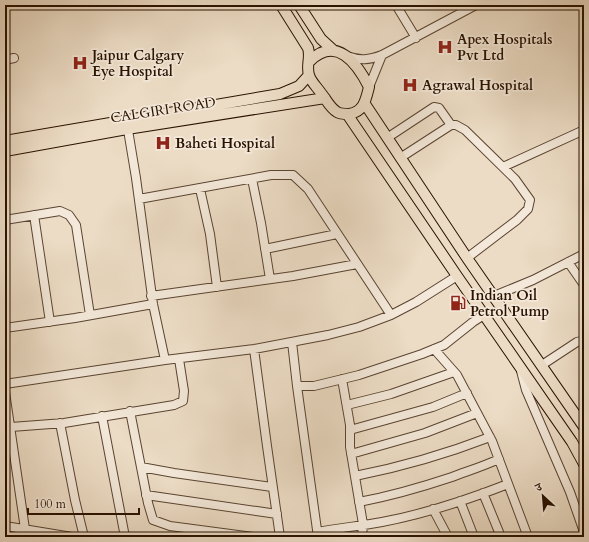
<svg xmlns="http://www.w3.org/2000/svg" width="589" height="542" viewBox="0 0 589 542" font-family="Cardo,'Noto Serif Devanagari',serif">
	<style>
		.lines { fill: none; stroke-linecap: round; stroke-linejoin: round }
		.minor-casing { stroke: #5a4431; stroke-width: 10 }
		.major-casing { stroke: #291200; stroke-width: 12 }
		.minor { stroke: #f3e8d9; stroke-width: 8 }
		.major { stroke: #ecdcc5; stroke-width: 10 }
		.labels { text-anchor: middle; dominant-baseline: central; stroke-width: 3.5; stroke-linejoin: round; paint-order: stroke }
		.poi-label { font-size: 14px; font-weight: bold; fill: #291200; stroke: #f3e8d9; text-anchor: start }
		.street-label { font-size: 14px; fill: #291200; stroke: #f3e8d9 }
	</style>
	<rect width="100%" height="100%" fill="#ecdcc5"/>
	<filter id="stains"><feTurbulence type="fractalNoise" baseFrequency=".005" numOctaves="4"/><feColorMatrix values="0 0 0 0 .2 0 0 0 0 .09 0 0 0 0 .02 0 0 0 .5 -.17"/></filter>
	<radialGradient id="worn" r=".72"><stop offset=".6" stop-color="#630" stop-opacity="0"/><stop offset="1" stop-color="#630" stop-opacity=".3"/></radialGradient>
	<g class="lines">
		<defs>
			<path id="minor" d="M396 5 416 38
				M347 56C360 61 369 60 382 55L476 5
				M5 60 14 58
				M369 87 382 55
				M127 124 136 178 153 304 165 360
				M387 138 434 107 439 108 451 125
				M400 158 451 125H456L465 130 515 179 530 200 528 209 517 220 467 258
				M503 167 584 130
				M252 179 261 223 270 279
				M200 189 210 234 217 287
				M139 199 271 175H293L308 189 391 315
				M34 215 50 322
				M5 220 60 211 69 215 76 225 90 315
				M265 249 337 234
				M568 262 584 285
				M151 296 293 276 357 264
				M494 296 533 280 584 254
				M5 328 75 318 153 304
				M292 342 297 386 318 537
				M254 349 267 446 280 537
				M434 349 457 375 492 441 528 537
				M542 365 577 342 581 341 584 343
				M521 371 526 390 570 492 584 532
				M342 379 350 425V447L363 524 362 537
				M5 384 165 360 254 349 328 335 359 327 391 315 416 302 457 276
				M297 386H314L359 375 422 354 444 345 473 322 484 315
				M5 392 25 529
				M347 405 391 394 454 372
				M130 411 148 503 153 520 170 526 253 537
				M102 416 125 537
				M60 423 75 500 84 537
				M11 427 64 423 174 405 183 401 184 391 179 359
				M350 430 433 407 467 393
				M351 454 425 433 477 413
				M141 467 174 473 272 487
				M355 476C401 467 446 454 490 437
				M483 493 501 537
				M146 495 277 514
				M460 501 474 537
				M359 502C391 496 422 487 452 477 468 471 484 466 499 459
				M433 509 448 537
				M5 526 72 537
				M318 532C339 528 360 526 382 522 425 514 467 500 508 484"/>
			<path id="major" d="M281 5 308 48C311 57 306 66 309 75 311 82 317 87 321 93 326 99 330 108 337 112 340 114 345 114 349 114 364 112 366 99 369 87 357 63 336 35 310 61
				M299 5 321 39 333 50
				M365 104 467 258 584 427
				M347 114 457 276 572 442 584 464
				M5 141 280 94 299 86 309 75
				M5 151 127 129 325 98"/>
		</defs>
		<use href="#minor" class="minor-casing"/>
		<use href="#major" class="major-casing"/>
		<use href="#minor" class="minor"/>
		<use href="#major" class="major"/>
	</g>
	<defs>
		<symbol id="hospital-bare" viewBox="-9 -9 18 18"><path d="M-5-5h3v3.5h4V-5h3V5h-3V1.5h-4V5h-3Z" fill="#8f2418" stroke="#f3e8d9" stroke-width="2.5" paint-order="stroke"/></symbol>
		<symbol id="fuel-bare" viewBox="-9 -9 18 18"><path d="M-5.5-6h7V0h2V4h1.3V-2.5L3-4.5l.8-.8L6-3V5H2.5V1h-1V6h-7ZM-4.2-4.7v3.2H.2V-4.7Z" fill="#8f2418" stroke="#f3e8d9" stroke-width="2.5" paint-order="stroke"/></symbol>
	</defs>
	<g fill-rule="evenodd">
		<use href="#hospital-bare" x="434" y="36" width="22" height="22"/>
		<use href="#hospital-bare" x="69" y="52" width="22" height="22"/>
		<use href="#hospital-bare" x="399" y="74" width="22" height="22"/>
		<use href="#hospital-bare" x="152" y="132" width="22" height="22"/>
		<use href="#fuel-bare" x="447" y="292" width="22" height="22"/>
	</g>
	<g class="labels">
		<g class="poi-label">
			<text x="457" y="39">Apex Hospitals<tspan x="457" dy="16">Pvt Ltd</tspan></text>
			<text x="92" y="55">Jaipur Calgary<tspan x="92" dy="16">Eye Hospital</tspan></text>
			<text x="422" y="85">Agrawal Hospital</text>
			<text x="175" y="143">Baheti Hospital</text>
			<text x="470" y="295">Indian Oil<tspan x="470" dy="16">Petrol Pump</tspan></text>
		</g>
		<g class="street-label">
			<text transform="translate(163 110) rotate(-9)">CALGIRI ROAD</text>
		</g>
	</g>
	<rect width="589" height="542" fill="none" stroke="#ecdcc5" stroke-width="20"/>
	<rect x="6" y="6" width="577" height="530" fill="none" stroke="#291200" stroke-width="2"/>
	<rect x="10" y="10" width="569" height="522" fill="none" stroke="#291200"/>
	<g transform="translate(543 496) rotate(334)" stroke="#f3e8d9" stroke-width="3" paint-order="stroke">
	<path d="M0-3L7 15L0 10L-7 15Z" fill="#291200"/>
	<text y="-6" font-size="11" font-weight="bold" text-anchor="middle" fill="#291200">उ</text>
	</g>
	<path d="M28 508v6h111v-6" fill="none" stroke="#291200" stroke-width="2"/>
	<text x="34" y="508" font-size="12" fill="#291200" stroke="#f3e8d9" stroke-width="3" paint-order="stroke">100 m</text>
	<rect width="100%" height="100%" filter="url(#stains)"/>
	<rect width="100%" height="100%" fill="url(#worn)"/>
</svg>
